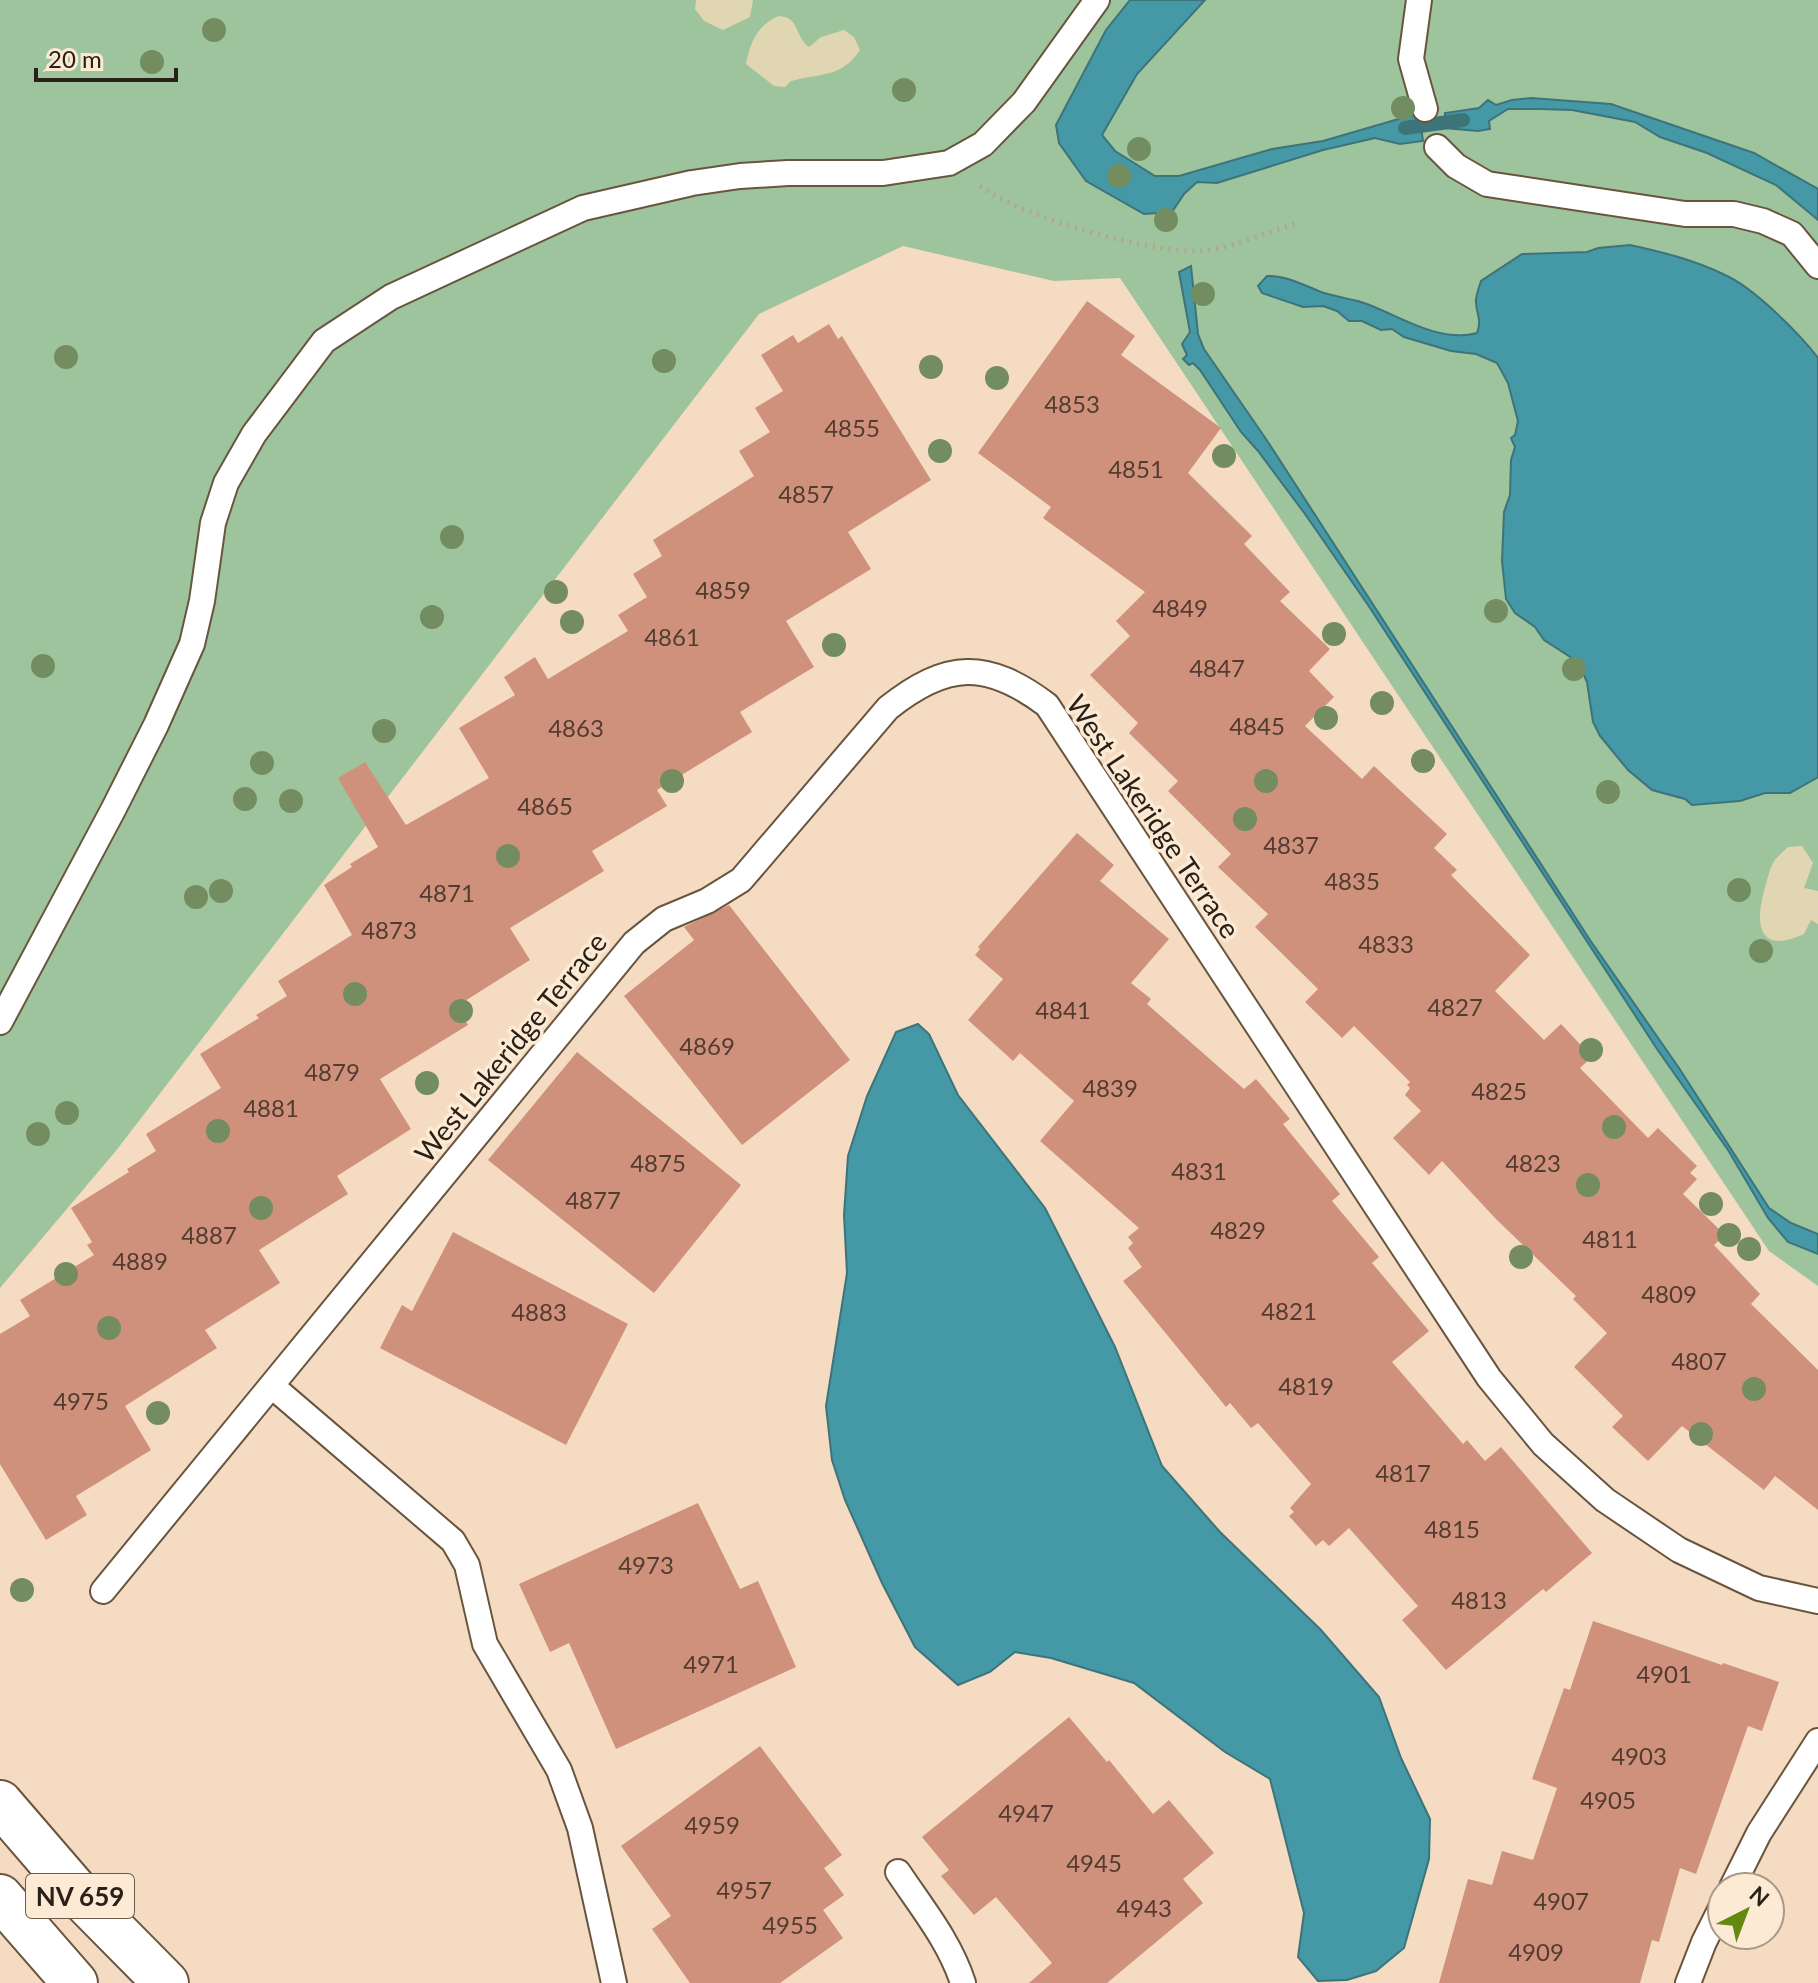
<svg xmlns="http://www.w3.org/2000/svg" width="1818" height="1983" viewBox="0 0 1818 1983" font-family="Lato,sans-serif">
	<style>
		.green { fill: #9dc49c }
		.sand { fill: #e0d6b2 }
		.water { fill: #4598a5; stroke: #3d747a; stroke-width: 2 }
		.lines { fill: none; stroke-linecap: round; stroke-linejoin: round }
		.stream { stroke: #3d747a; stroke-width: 14 }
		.building { fill: #cf917c }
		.service-casing { stroke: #69553e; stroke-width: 28 }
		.primary-casing { stroke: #69553e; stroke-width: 48 }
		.path { stroke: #b6a28e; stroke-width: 5; stroke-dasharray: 2 6; stroke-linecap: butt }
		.service { stroke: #fff; stroke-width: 24 }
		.primary { stroke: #fff; stroke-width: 44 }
		.tree { fill: #738d61 }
		.labels { text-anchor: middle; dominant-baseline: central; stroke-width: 7; stroke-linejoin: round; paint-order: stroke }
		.number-label { font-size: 24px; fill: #523c30 }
		.shield { fill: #fdead5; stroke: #695d50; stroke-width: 2 }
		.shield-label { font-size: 26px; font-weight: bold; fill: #292017 }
		.street-label { font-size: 28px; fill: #292017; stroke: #fdead5 }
	</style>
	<rect width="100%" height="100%" fill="#f4dbc2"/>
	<path class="green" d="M0 0H1818V1286L1769 1251 1120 278 1054 281 903 246 759 314 115 1152 0 1288Z"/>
	<path class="sand" d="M696 0H753L750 17 723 30 704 21 695 9Z
		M779 16C800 17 794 36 809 47L821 37 844 30 854 37 860 50C842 78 820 73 791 81L785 87 774 86 746 64C750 43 758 24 779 16Z
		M1802 846 1813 863 1804 888 1818 891V924L1811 920 1804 934C1761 954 1754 928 1764 891 1767 881 1769 870 1774 861 1778 856 1784 851 1788 847Z"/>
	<path class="water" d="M1130 0H1205L1137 74 1102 135 1115 151 1155 176H1179L1272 149 1323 141 1419 113 1423 141 1400 144 1375 138 1323 150 1217 183 1197 182 1184 194 1172 212 1144 214 1086 181 1059 143 1056 125 1106 30Z
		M1531 98 1611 104 1754 153 1818 189V220L1776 185 1707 153 1660 137 1635 122 1572 110 1539 109H1508L1489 121 1490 129 1478 131 1445 128V113L1479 108 1488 100 1496 105 1512 100Z
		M1630 245C1662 252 1695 260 1725 275 1753 287 1800 334 1818 358V777L1790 793H1765L1740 801 1692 805 1685 799 1652 790 1628 770 1600 736 1593 722 1587 682 1578 662 1544 640 1535 627 1515 613 1506 599 1502 561 1504 512 1510 495 1511 460 1515 447 1511 438 1515 435 1518 421 1508 383 1497 363 1476 354 1451 351 1404 337 1392 329 1381 330 1362 321H1349L1337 311 1323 306 1303 307 1262 293 1258 286 1267 276C1285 275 1304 285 1321 292 1333 296 1345 298 1358 301 1395 312 1436 344 1477 333 1482 320 1477 316 1476 303 1475 297 1479 288 1481 281L1522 254 1587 252 1598 248Z
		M1191 266 1198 334 1204 349 1266 439 1590 940 1679 1068 1769 1208 1791 1223 1818 1234V1254L1788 1242 1768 1218 1728 1150 1657 1049 1368 605 1305 514 1258 451 1241 432 1200 370 1193 363 1189 365 1183 359 1187 355 1182 344 1190 332 1179 272Z
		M918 1024 929 1034 958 1095 1045 1208 1115 1347 1162 1466 1220 1532 1321 1630 1379 1697 1401 1758 1430 1819 1429 1859 1404 1948 1376 1971 1347 1980 1318 1981 1298 1957 1304 1913 1270 1779 1225 1752 1134 1683 1051 1658 1015 1652 990 1672 958 1685 915 1647 882 1583 845 1500 832 1460 826 1406 847 1273 844 1215 848 1156 867 1096 896 1032Z"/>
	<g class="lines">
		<path class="stream" d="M1405 128 1463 120"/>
	</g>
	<path class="building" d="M1087 301 1135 336 1121 355 1221 428 1188 473 1252 536 1244 544 1290 592 1280 601 1330 649 1309 671 1334 697 1305 726 1362 779 1374 766 1447 834 1434 848 1457 870 1451 875 1530 955 1495 991 1544 1040 1561 1024 1592 1057 1580 1068 1648 1138 1658 1128 1697 1166 1690 1173 1697 1179 1683 1194 1725 1235 1714 1245 1760 1294 1751 1304 1818 1370V1510L1775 1476 1764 1490 1682 1426 1648 1461 1612 1427 1623 1416 1574 1367 1607 1333 1573 1299 1576 1296 1496 1219 1442 1161 1429 1175 1393 1138 1421 1111 1405 1095 1410 1088 1407 1085 1410 1082 1354 1026 1342 1038 1305 1002 1318 989 1255 927 1268 914 1218 867 1231 854 1168 791 1178 781 1129 733 1138 723 1090 675 1130 636 1116 621 1145 592 1043 518 1051 507 978 453Z
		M829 324 838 339 842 336 931 480 848 532 871 569 786 621 814 667 740 712 752 732 657 790 667 806 592 851 604 871 510 928 530 960 457 1006 468 1025 380 1079 411 1129 337 1176 348 1194 259 1250 280 1283 205 1330 217 1348 125 1406 151 1450 76 1496 87 1515 46 1540 0 1464V1334L30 1316 20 1300 94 1255 87 1245 92 1242 71 1208 129 1172 127 1169 156 1151 146 1134 221 1088 200 1054 259 1018 256 1015 287 996 278 981 352 935 324 885 352 867 350 864 378 847 338 778 365 762 406 825 489 778 459 728 515 695 504 677 535 657 548 679 628 631 618 615 647 597 633 574 662 556 653 540 754 476 739 451 770 432 755 408 783 391 761 355 793 335 798 343Z
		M1077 833 1114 865 1100 881 1169 939 1131 983 1151 999 1147 1004 1244 1089 1256 1079 1290 1119 1283 1124 1340 1194 1332 1201 1379 1257 1372 1263 1429 1331 1392 1362 1463 1444 1467 1440 1485 1461 1501 1447 1592 1553 1546 1592 1543 1589 1446 1670 1402 1620 1418 1606 1349 1528 1329 1546 1323 1540 1316 1546 1289 1516 1294 1512 1290 1508 1311 1484 1258 1423 1251 1428 1230 1403 1226 1407 1123 1281 1142 1267 1128 1248 1133 1243 1128 1237 1139 1228 1040 1141 1074 1101 1020 1053 1013 1061 968 1020 1003 979 975 955 980 949 978 947Z
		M729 905 850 1060 742 1145 624 996 694 940 684 927Z
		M577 1052 741 1185 654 1293 488 1160Z
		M453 1232 628 1324 566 1445 380 1348 402 1305 412 1311Z
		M698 1503 740 1589 758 1581 796 1667 616 1749 569 1643 550 1652 519 1584Z
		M1593 1621 1722 1665 1723 1663 1779 1682 1762 1731 1748 1726 1696 1874 1680 1868 1659 1942 1652 1940 1640 1983H1439L1468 1879 1492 1885 1502 1851 1533 1860 1557 1788 1532 1779 1564 1688 1570 1690Z
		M1069 1717 1107 1762 1109 1760 1153 1814 1169 1800 1214 1853 1183 1879 1203 1903 1107 1983H1029L1052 1963 996 1897 974 1915 941 1876 949 1870 922 1837Z
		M760 1746 842 1855 824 1868 844 1895 823 1910 843 1938 780 1983H690L652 1929 671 1916 621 1846Z"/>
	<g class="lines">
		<defs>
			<path id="service" d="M1419 0 1411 59 1425 109
				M1437 147 1456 166 1487 184 1685 214H1734L1763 221 1792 234 1818 266
				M0 1022 113 810 156 725 192 644 202 601 213 523 226 483 254 434 324 341 391 297 583 208 692 183 740 176 788 173H883L949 163 983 144 1024 102 1097 0
				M272 1386 453 1541 467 1565 485 1644 559 1770 580 1828 614 1983
				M103 1591 634 943 664 919 707 901 741 880 888 708C947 661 987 660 1047 705L1489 1378 1543 1444 1605 1500 1679 1550 1759 1588 1818 1601
				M898 1872C922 1908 950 1942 963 1983
				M1732 1887 1759 1833 1818 1741
				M1688 1983 1704 1942 1722 1906"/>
			<path id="primary" d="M0 1803 81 1897 166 1983
				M0 1897 75 1983"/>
		</defs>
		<use href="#service" class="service-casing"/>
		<use href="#primary" class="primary-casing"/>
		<path class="path" d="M980 186C1021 217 1148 253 1201 251 1223 250 1271 231 1295 224"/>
		<use href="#service" class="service"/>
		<use href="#primary" class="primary"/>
	</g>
	<g class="tree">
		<circle cx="214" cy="30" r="12"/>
		<circle cx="152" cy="62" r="12"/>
		<circle cx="904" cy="90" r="12"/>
		<circle cx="1403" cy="108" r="12"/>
		<circle cx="1139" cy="149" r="12"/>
		<circle cx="1119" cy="176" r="12"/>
		<circle cx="1166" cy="220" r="12"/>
		<circle cx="1203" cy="294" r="12"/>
		<circle cx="66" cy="357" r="12"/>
		<circle cx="664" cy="361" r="12"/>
		<circle cx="931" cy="367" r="12"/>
		<circle cx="997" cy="378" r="12"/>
		<circle cx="940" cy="451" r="12"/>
		<circle cx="1224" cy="456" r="12"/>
		<circle cx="452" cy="537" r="12"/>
		<circle cx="556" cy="592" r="12"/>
		<circle cx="1496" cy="611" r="12"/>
		<circle cx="432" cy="617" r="12"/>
		<circle cx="572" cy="622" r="12"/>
		<circle cx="1334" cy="634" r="12"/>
		<circle cx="834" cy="645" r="12"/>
		<circle cx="43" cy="666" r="12"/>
		<circle cx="1574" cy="669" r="12"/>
		<circle cx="1382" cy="703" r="12"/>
		<circle cx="1326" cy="718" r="12"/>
		<circle cx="384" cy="731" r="12"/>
		<circle cx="1423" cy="761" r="12"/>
		<circle cx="262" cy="763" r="12"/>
		<circle cx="672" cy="781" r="12"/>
		<circle cx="1266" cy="781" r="12"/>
		<circle cx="1608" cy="792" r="12"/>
		<circle cx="245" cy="799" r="12"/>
		<circle cx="291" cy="801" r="12"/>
		<circle cx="1245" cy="819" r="12"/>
		<circle cx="508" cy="856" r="12"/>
		<circle cx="1739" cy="890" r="12"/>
		<circle cx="221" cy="891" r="12"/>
		<circle cx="196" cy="897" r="12"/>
		<circle cx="1761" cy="951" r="12"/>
		<circle cx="355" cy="994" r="12"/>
		<circle cx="461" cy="1011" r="12"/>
		<circle cx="1591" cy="1050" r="12"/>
		<circle cx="427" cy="1083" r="12"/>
		<circle cx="67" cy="1113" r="12"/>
		<circle cx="1614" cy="1127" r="12"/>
		<circle cx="218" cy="1131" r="12"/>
		<circle cx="38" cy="1134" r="12"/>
		<circle cx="1588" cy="1185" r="12"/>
		<circle cx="1711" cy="1204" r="12"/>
		<circle cx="261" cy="1208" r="12"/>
		<circle cx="1729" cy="1235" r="12"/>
		<circle cx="1749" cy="1249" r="12"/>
		<circle cx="1521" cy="1257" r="12"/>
		<circle cx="66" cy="1274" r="12"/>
		<circle cx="109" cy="1328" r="12"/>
		<circle cx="1754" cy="1389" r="12"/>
		<circle cx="158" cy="1413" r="12"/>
		<circle cx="1701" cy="1434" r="12"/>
		<circle cx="22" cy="1590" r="12"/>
	</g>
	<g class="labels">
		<g class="number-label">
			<text x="1072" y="403">4853</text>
			<text x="852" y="427">4855</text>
			<text x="1136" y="468">4851</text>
			<text x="806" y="493">4857</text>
			<text x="723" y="589">4859</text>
			<text x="1180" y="607">4849</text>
			<text x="672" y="636">4861</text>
			<text x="1217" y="667">4847</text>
			<text x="1257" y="725">4845</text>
			<text x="576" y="727">4863</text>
			<text x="545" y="805">4865</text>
			<text x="1291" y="844">4837</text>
			<text x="1352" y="880">4835</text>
			<text x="447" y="892">4871</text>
			<text x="389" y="929">4873</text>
			<text x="1386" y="943">4833</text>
			<text x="1455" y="1006">4827</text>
			<text x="1063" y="1009">4841</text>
			<text x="707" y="1045">4869</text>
			<text x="332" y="1071">4879</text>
			<text x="1110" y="1087">4839</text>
			<text x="1499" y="1090">4825</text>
			<text x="271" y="1107">4881</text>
			<text x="658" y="1162">4875</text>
			<text x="1533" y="1162">4823</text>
			<text x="1199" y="1170">4831</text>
			<text x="593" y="1199">4877</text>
			<text x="1238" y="1229">4829</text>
			<text x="209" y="1234">4887</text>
			<text x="1610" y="1238">4811</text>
			<text x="140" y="1260">4889</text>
			<text x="1669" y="1293">4809</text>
			<text x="1289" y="1310">4821</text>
			<text x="539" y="1311">4883</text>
			<text x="1699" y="1360">4807</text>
			<text x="1306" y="1385">4819</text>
			<text x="81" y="1400">4975</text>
			<text x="1403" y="1472">4817</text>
			<text x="1452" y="1528">4815</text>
			<text x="646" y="1564">4973</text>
			<text x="1479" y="1599">4813</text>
			<text x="711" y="1663">4971</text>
			<text x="1664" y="1673">4901</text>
			<text x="1639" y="1755">4903</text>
			<text x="1608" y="1799">4905</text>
			<text x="1026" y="1812">4947</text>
			<text x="712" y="1824">4959</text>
			<text x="1094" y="1862">4945</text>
			<text x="744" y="1889">4957</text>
			<text x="1561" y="1900">4907</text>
			<text x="1144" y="1907">4943</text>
			<text x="790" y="1924">4955</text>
			<text x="1536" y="1951">4909</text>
		</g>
		<rect class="shield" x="26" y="1874" width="108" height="44" rx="6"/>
		<g class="shield-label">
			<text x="80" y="1896">NV 659</text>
		</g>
		<g class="street-label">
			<text transform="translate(1154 816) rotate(56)">West Lakeridge Terrace</text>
			<text transform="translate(510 1047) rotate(-51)">West Lakeridge Terrace</text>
		</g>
	</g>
	<g transform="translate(1746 1911) rotate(42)"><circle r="38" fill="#fdead5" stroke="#a89989" stroke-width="2"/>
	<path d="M0-6L14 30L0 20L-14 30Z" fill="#65890e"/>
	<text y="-12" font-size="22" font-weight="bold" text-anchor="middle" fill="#292017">N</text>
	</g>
	<path d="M36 68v12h140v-12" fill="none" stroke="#292017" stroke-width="4"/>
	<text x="48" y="68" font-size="24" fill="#292017" stroke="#fdead5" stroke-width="6" paint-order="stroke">20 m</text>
</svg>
